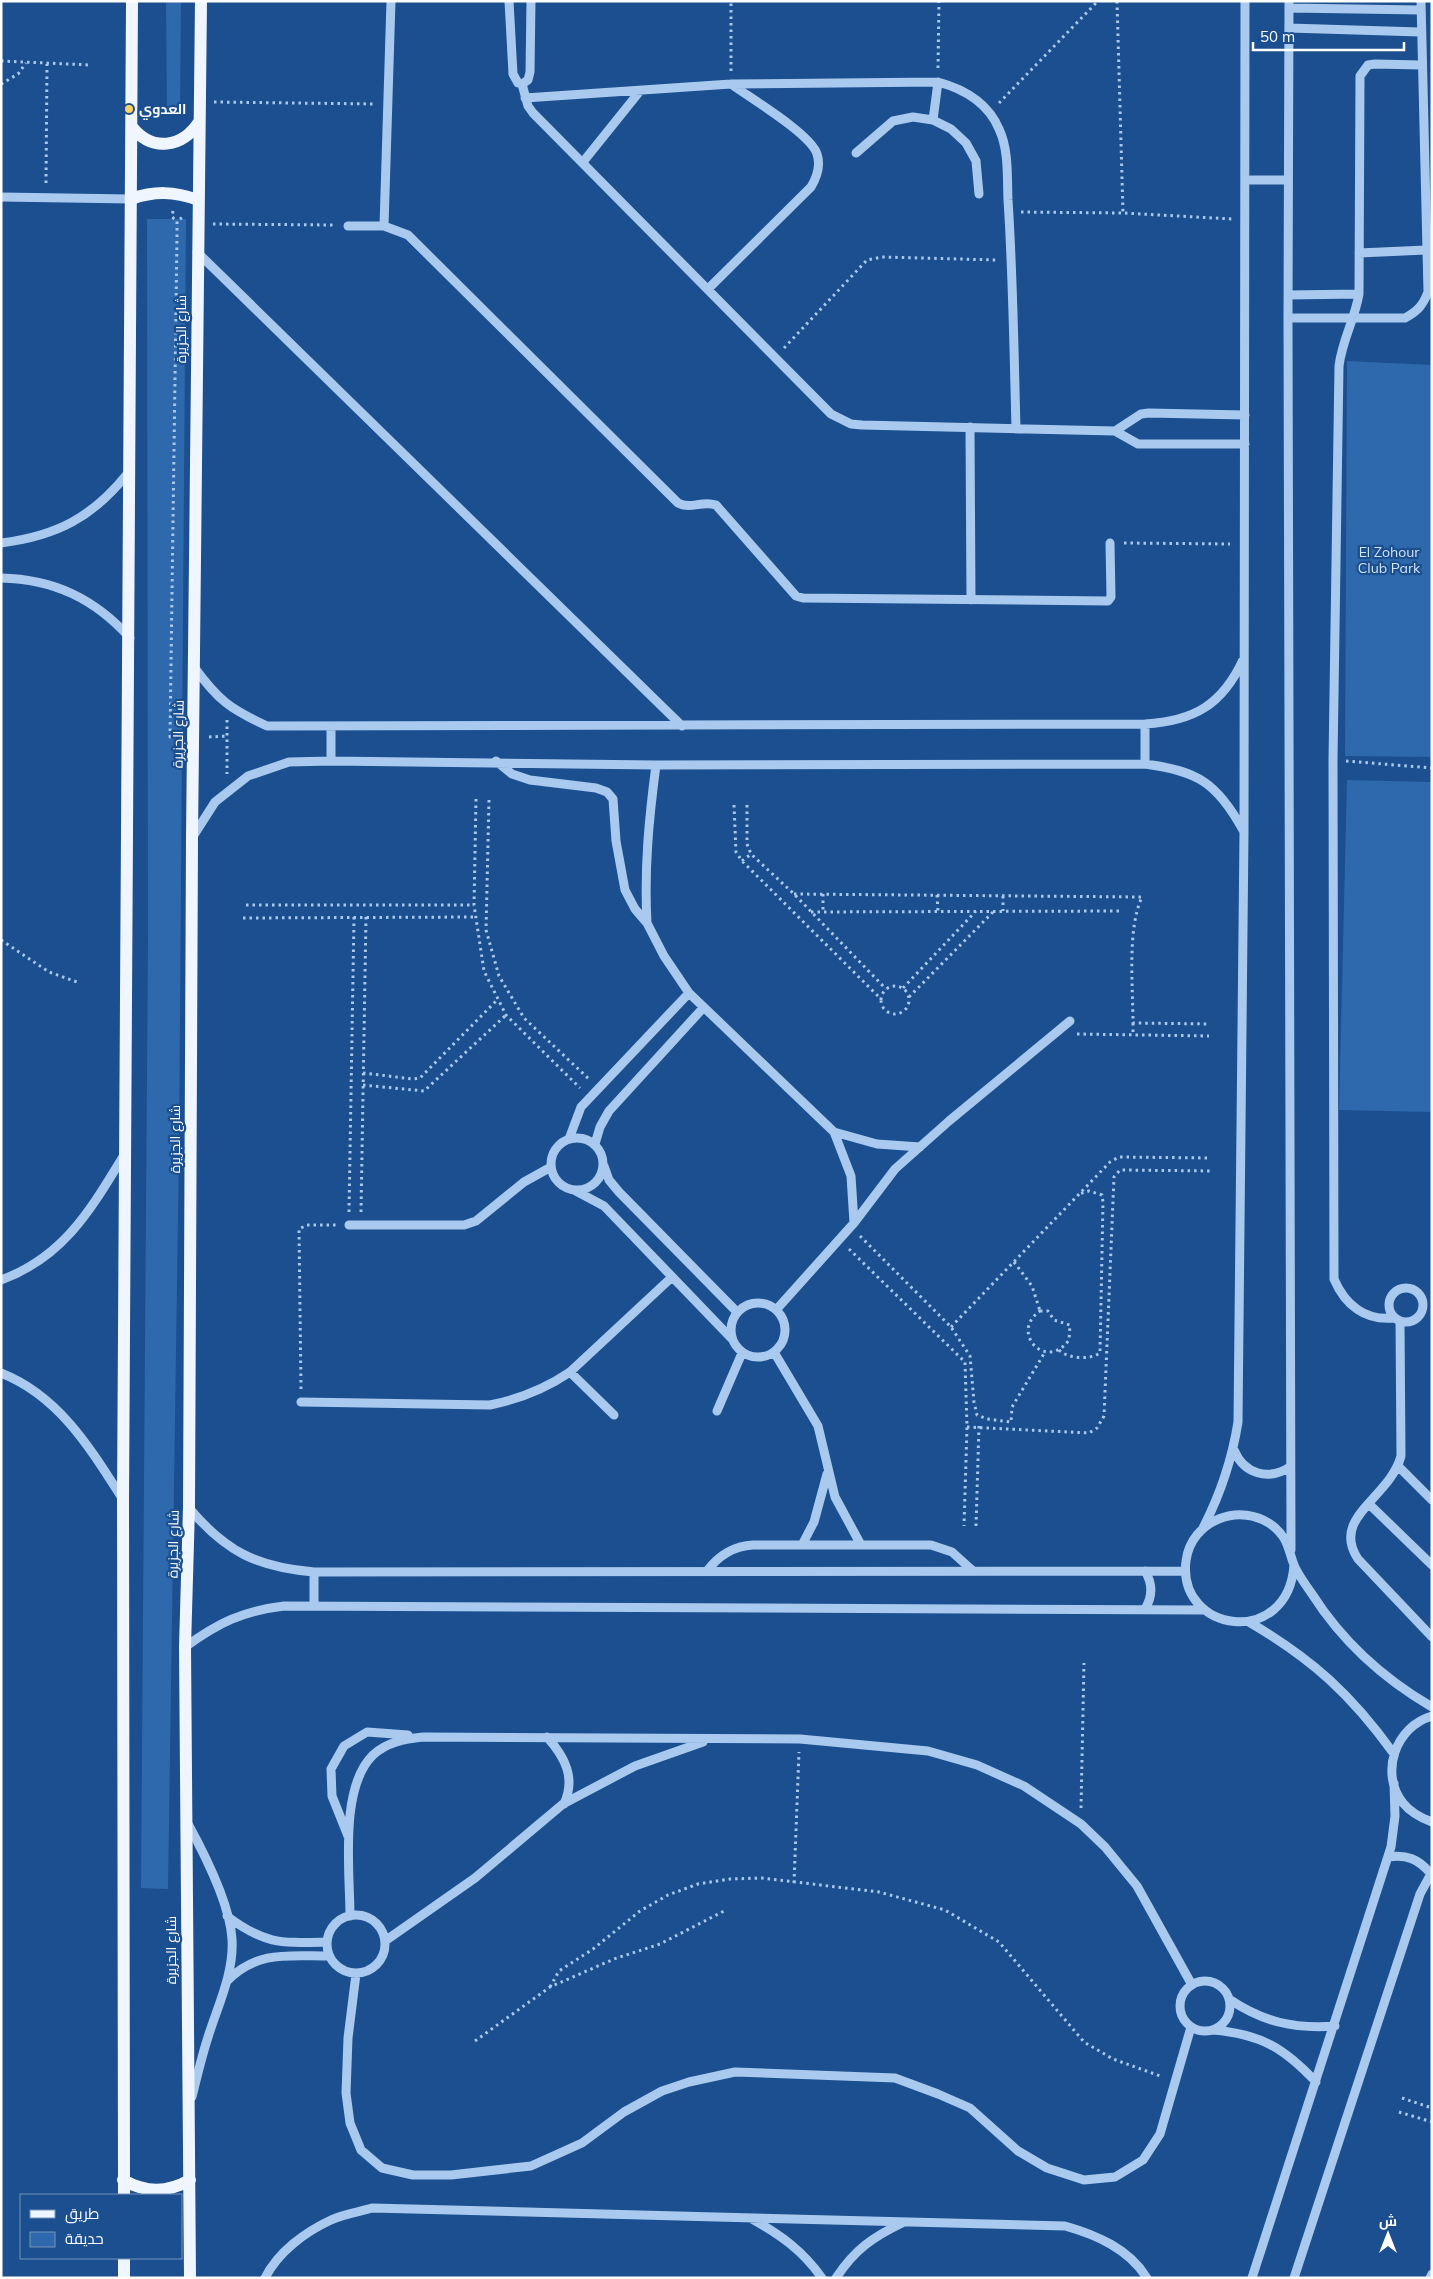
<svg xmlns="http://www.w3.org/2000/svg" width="1433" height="2279" viewBox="0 0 1433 2279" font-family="Mulish,Cairo,sans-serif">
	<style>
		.green { fill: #2e69ad }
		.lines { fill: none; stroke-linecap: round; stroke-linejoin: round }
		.path { stroke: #a9c9ee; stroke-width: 3; stroke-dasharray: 2.5 4; stroke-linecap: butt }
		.minor { stroke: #a9c9ee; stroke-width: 9 }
		.major { stroke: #f0f6ff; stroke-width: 12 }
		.poi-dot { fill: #ffd166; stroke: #1b4f8f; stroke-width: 2 }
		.labels { text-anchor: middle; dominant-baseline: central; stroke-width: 4.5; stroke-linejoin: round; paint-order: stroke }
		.poi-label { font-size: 14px; font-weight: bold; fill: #fff; stroke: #1b4f8f; text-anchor: start }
		.street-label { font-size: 14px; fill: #fff; stroke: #1b4f8f }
		.park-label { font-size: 14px; fill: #cfe3fa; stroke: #1b4f8f }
	</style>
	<rect width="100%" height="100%" fill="#1b4f8f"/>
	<path class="green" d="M166 1H181L180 116H167Z
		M147 219H186L179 1150 168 1889 141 1888 148 938Z
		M1347 361 1432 365V757L1345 756Z
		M1347 780 1432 782V1112L1339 1110Z"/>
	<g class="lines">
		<path class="path" d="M1117 1 1123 213
			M1 61 90 65
			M938 68 939 1
			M731 71V1
			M1 84 18 74 26 63
			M214 102 375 104
			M999 103 1098 1
			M46 183 47 64
			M173 211 172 217 177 221
			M1021 212 1123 213 1232 219
			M213 224 334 225
			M784 348 867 260 882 257 997 260
			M1124 543 1230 544
			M227 720V774
			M177 737H170L177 235V221L183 217
			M209 737 227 736
			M1346 761 1432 768
			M476 799 474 905 484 971 506 1015 580 1088
			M489 800 486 930 499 976 524 1018 590 1080
			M734 805 736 852 742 861 881 999
			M747 805V844L751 854 794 894 886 989
			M742 861 751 854
			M794 894 1142 897C1127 929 1133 987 1133 1023L1210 1024
			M823 894V912
			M937 895 938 911
			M1003 896V911
			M246 905H474
			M811 912 1119 911
			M243 918 474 917
			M1 940 49 972 77 982
			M881 1000a14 14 0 1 1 28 0a14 14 0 1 1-28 0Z
			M903 988 976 911
			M909 997 993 912
			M1133 1023V1035
			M1077 1034 1209 1036
			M363 1073 413 1079 420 1078 497 1000
			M363 1085 424 1091 506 1015
			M349 1212 354 917
			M361 1212 366 917
			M860 1236 951 1327 970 1356 974 1402 977 1415 987 1419 1011 1422 1012 1407 1045 1352
			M849 1249 965 1362 967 1427 964 1526
			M1014 1262 1032 1286 1040 1311
			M1040 1311H1048L1054 1320 1070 1325 1069 1340C1046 1372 1009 1332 1040 1311Z
			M951 1327 1110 1162 1119 1157 1211 1158
			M1059 1350C1068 1359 1090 1360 1100 1353L1103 1202 1102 1195 1089 1191 1079 1194
			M301 1389 299 1229 307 1225H336
			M967 1427 1089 1433 1097 1428 1104 1416 1114 1177 1120 1170 1213 1171
			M976 1526 979 1426
			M1081 1808 1084 1663
			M794 1883 799 1752
			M550 1987 559 1971 593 1949 640 1911 668 1895 698 1884 730 1879 762 1878 879 1892 945 1910 999 1942 1084 2042 1113 2059 1163 2077
			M475 2041 550 1987 614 1959 660 1944 726 1910
			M1402 2098 1432 2108
			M1399 2112 1432 2122"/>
		<path class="minor" d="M509 1 513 74 518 83 522 84 528 80 530 72 531 1
			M1289 1 1288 318 1291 1550
			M1289 8 1421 10
			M1289 28 1420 32
			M522 84 528 106 533 113 831 414 851 424 862 425 1115 431 1138 444H1245
			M525 98 731 84 938 82C964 89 988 103 999 129 1009 150 1007 177 1008 200 1013 276 1014 353 1016 429
			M933 120 938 82
			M856 153 893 121 913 117 933 120 951 129 966 143 976 161 979 194
			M583 162 640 91
			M1245 180H1288
			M1 197 131 199
			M348 226H384L408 235 678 503C691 510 702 500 716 505L796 596 803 598 1108 601 1111 597 1110 543
			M384 226 391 1
			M197 252 682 726
			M1359 253 1426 250
			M708 289 811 187C817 177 821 166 817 154 811 134 750 98 731 84
			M1288 295 1359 294
			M1288 318H1405C1418 311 1423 305 1428 292L1421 1
			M970 427 971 600
			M1115 431 1141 414 1149 413 1245 415
			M1 543C57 536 93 517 128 473
			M1 578C54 579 95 599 130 638
			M194 667C218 700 230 709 267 726L1145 724C1194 721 1222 705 1243 660
			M331 727V761
			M496 761 512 774 530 780 596 788 607 792 613 799 616 841 625 890 635 909 647 923 664 956 689 993 834 1132 851 1176 854 1223
			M1145 764V724
			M192 838 215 802 248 776 289 762 331 761 656 765 1145 764C1198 771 1217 783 1243 830
			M647 923C644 869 649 818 656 765
			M834 1132 877 1144 920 1147
			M551 1164a26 26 0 1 1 52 0a26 26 0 1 1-52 0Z
			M569 1139 581 1107 689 993
			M595 1144 600 1127 609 1111 704 1007
			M604 1166 609 1180 619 1192 737 1312
			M574 1190 604 1206 732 1339
			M349 1225H464L476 1221 524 1182 551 1167
			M1 1280C64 1257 91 1209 124 1155
			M1389 1305a17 17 0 1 1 34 0a17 17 0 1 1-34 0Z
			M731 1330a27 27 0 1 1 54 0a27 27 0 1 1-54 0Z
			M776 1310 854 1223 895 1169 949 1121 1070 1021
			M1394 1318C1365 1321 1345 1305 1334 1279L1333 760 1339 366C1342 340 1355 319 1359 294L1360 76 1368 65 1375 64 1421 65
			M1400 1321 1401 1456C1390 1498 1330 1517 1358 1559L1432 1637
			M774 1352 818 1426 835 1497 861 1545
			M570 1372 614 1415
			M1 1373C59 1396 90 1448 122 1498
			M301 1402 490 1405C520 1399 545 1389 570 1372L671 1278
			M717 1411 742 1353
			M1234 1450C1244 1474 1268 1481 1290 1467
			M1398 1466 1432 1500
			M1369 1504 1432 1565
			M189 1508C226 1552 257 1567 314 1572L1185 1571
			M1203 1528C1221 1493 1232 1460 1238 1422L1244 832 1245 1
			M802 1545 814 1522 827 1474
			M1294 1565C1288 1649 1177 1633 1186 1561 1191 1520 1241 1501 1273 1526 1288 1538 1288 1549 1294 1565 1298 1575 1306 1585 1312 1594 1342 1641 1384 1679 1432 1707
			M707 1571C719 1555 733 1546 753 1545H931L952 1552 972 1570
			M314 1606V1572
			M1145 1609C1153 1596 1153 1584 1145 1571
			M1249 1622C1312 1659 1351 1694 1394 1754
			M185 1647C218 1623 242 1611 284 1606L1204 1610
			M1432 1716C1396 1726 1379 1773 1403 1803 1411 1813 1421 1818 1432 1822
			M547 1737C565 1757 576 1778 564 1804
			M187 1822C204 1853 230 1903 232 1939 234 1972 219 2003 209 2034 202 2055 197 2076 192 2097
			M348 1836 332 1796 331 1769 344 1746 367 1732 408 1735
			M1388 1857C1406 1854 1419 1859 1431 1874
			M327 1944a29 29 0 1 1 58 0a29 29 0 1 1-58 0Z
			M227 1916C265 1945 282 1943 327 1942
			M350 1916C350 1872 339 1788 373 1755 387 1742 405 1739 423 1737L800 1739 928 1751 977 1765 1024 1786 1081 1824 1105 1847 1137 1886 1192 1985
			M385 1941 475 1878 563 1804 635 1766 703 1742
			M356 1974 348 2038 346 2093 350 2123 361 2150 382 2168 413 2175H451L531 2166 582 2143 624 2112 662 2091 689 2082 735 2072 895 2078 938 2094 970 2108 1018 2151 1047 2168 1084 2180 1115 2177 1143 2160 1160 2134 1191 2027
			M227 1981C257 1950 290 1956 329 1956
			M1180 2006a25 25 0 1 1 50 0a25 25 0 1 1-50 0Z
			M1229 1999C1263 2022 1294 2029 1335 2026
			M1213 2030C1261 2034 1284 2048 1316 2082
			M752 2219C781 2235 803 2251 822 2278
			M265 2278C278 2252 305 2232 331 2220 343 2214 359 2212 372 2208L1065 2226C1097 2235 1129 2249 1147 2278
			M836 2278C855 2249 873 2237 904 2222
			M1252 2278 1391 1847 1395 1816 1394 1783
			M1294 2278 1420 1894 1432 1872
			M1430 2278 1432 2274"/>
		<path class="major" d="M132 127C152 152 182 148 199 122
			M131 199C154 191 174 191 198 200
			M123 2180C146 2193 167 2193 190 2180
			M124 2195 123 1499 132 1
			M124 2258V2278
			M190 2278 185 1647 189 1508 192 838 201 1"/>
	</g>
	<circle class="poi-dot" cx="129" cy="109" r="5"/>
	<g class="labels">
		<g class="poi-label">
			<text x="139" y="109">العدوي</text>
		</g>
		<g class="street-label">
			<text transform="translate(181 329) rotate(-90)">شارع الجزيرة</text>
			<text transform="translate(178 734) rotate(-89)">شارع الجزيرة</text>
			<text transform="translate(175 1139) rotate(-90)">شارع الجزيرة</text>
			<text transform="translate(173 1544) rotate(-89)">شارع الجزيرة</text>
			<text transform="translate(171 1950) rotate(-90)">شارع الجزيرة</text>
		</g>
		<g class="park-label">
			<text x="1389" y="552">El Zohour<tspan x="1389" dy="16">Club Park</tspan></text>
		</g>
	</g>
	<rect width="1433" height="2279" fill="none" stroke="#ffffff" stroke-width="5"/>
	<rect x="20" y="2194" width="162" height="65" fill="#1b4f8f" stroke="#7695bc"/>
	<rect x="30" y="2210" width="25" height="8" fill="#f0f6ff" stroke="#7695bc"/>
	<text x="65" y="2219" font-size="15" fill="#ffffff">طريق</text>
	<rect x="30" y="2232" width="25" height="15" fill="#2e69ad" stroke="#7695bc"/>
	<text x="65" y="2244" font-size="15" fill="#ffffff">حديقة</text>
	<g transform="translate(1388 2234)" stroke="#1b4f8f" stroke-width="4" paint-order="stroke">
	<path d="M0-4L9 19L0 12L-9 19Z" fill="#ffffff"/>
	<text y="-8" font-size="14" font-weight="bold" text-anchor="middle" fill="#ffffff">ش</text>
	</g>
	<path d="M1253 42v8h151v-8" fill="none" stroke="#ffffff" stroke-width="2.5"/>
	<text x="1260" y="42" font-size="15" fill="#ffffff" stroke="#1b4f8f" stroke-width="4" paint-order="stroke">50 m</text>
</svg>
